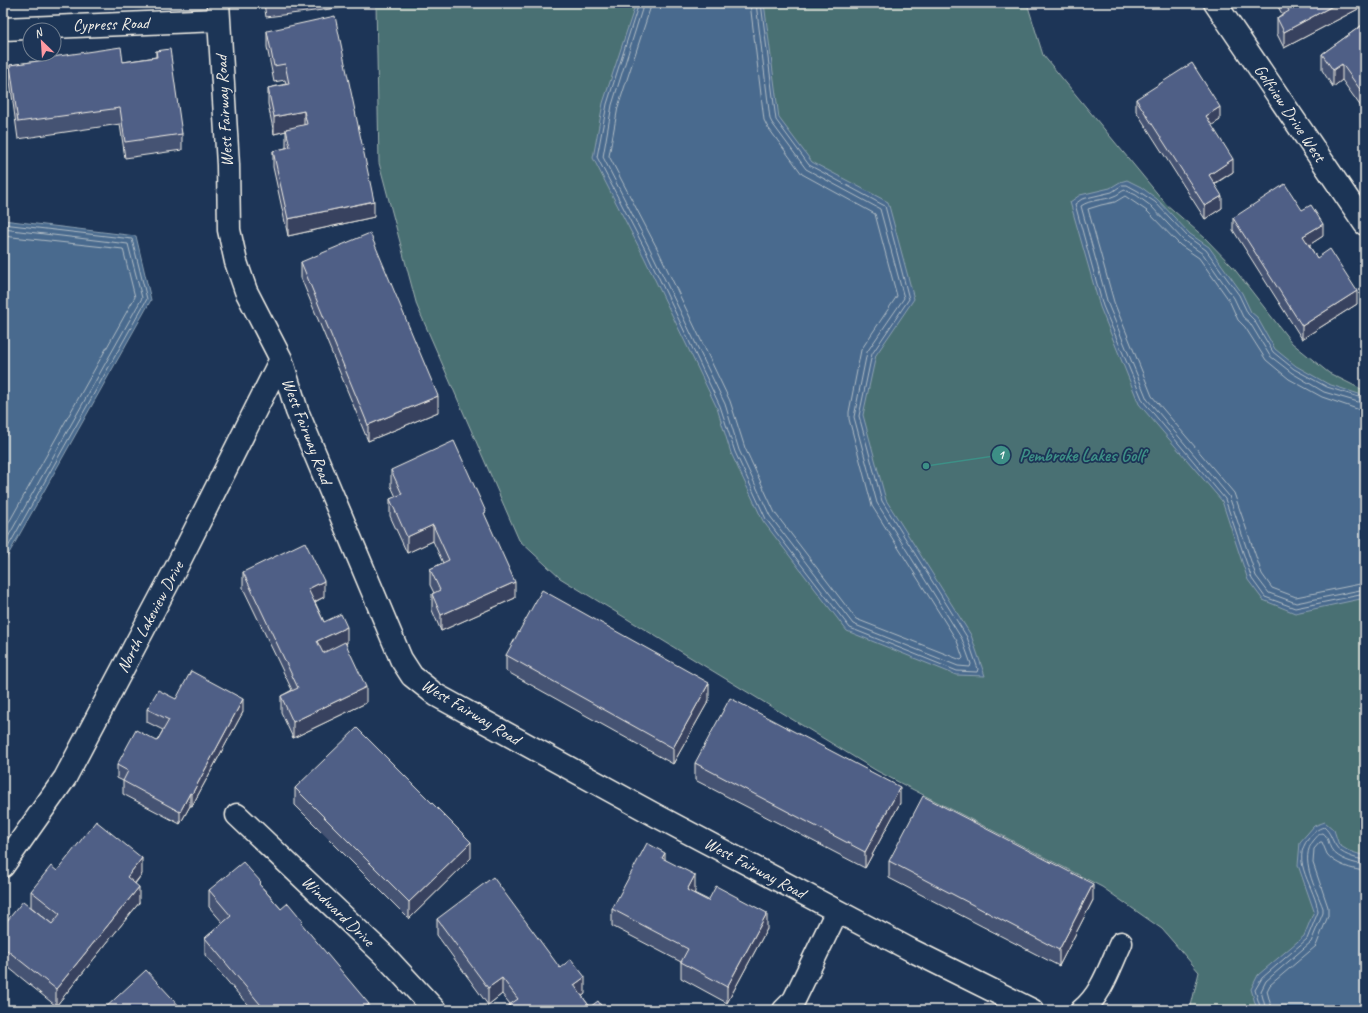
<svg xmlns="http://www.w3.org/2000/svg" width="1368" height="1013" viewBox="0 0 1368 1013" font-family="Caveat,sans-serif">
	<style>
		.green { fill: #496f73; stroke: #9eb0ae }
		.water { fill: #496b8e; stroke: #8da1b2 }
		.lines { fill: none; stroke-linecap: round; stroke-linejoin: round }
		.shore { stroke: #b0bbc4; stroke-width: 1 }
		.minor-casing { stroke: #f4f1e8; stroke-width: 25 }
		.minor { stroke: #1d3557; stroke-width: 22 }
		.wall { fill: #455273; stroke: #f4f1e8 }
		.shaded-wall { fill: #38425e; stroke: #f4f1e8 }
		.building { fill: #505f86; stroke: #f4f1e8 }
		.labels { text-anchor: middle; dominant-baseline: central; stroke-width: 3.5; stroke-linejoin: round; paint-order: stroke }
		.street-label { font-size: 17px; fill: #f4f1e8; stroke: #1d3557 }
		.leader { fill: none; stroke: #3d8f86; stroke-width: 1.5 }
		.callout-dot { fill: #3d8f86; stroke: #1d3557; stroke-width: 1.5 }
		.mark-label { font-size: 12px; text-anchor: middle; font-weight: bold; fill: #fff }
		.callout-label { font-size: 18px; text-anchor: middle; font-weight: bold; fill: #3d8f86; stroke: #1d3557; stroke-width: 3.5; stroke-linejoin: round; paint-order: stroke }
	</style>
	<rect width="100%" height="100%" fill="#1d3557"/>
	<filter id="ink" filterUnits="userSpaceOnUse"><feTurbulence type="fractalNoise" baseFrequency=".025" numOctaves="2"/><feDisplacementMap in="SourceGraphic" scale="8" xChannelSelector="R" yChannelSelector="G"/><feConvolveMatrix kernelMatrix="1 2 1 2 8 2 1 2 1" color-interpolation-filters="sRGB"/></filter>
	<g filter="url(#ink)">
		<path class="green" d="M376 3H1027L1043 55 1166 204 1205 238 1232 266 1292 343 1329 373 1365 391V1010H1190L1199 972 1162 929 1102 887 877 771 560 578 519 540 417 306 379 163Z"/>
		<path class="water" d="M636 3H764L779 118 812 162 888 202 914 299 876 355 863 415 886 500 971 635 985 676 956 675 847 631 763 521 731 453 717 408 644 257 593 158 603 103Z
			M1127 180 1141 187 1157 199 1190 234 1209 247 1242 293 1251 312 1257 317 1275 349 1296 366 1328 384 1365 396V598L1295 613 1263 600 1248 580 1222 501 1139 404 1100 307 1070 202 1080 195 1110 188 1120 182Z
			M3 220 136 236 151 300 3 564Z
			M1325 822 1334 830 1339 845 1349 851 1365 856V1010H1257L1251 989 1258 975 1304 936 1314 911 1298 865 1300 842 1314 826Z"/>
		<g class="lines">
			<path class="shore" d="M639 3 607 104 597 157 648 255 720 406 735 452 766 519 850 628 957 671 977 672 978 669 967 637 882 501 859 416 872 354 909 299 885 206 809 165 776 120 761 3
				M644 3 612 105 603 157 652 253 725 404 739 450 770 516 853 624 958 666 970 667 971 664 962 639 877 503 854 417 867 352 904 298 880 209 806 169 772 123 770 119 756 3
				M650 3V9L618 107 609 156 658 250 730 401 745 448 775 513 856 619 961 660 963 658 957 641 872 506 849 419V412L861 350 897 296 875 214 802 174 767 126 764 120 750 3
				M3 224 132 239 147 299 3 556
				M3 229 128 244 142 298 3 546
				M3 236 123 249 135 297 3 533
				M1365 399 1327 387 1294 369 1273 352 1254 320 1248 314 1239 295 1206 250 1188 237 1155 202 1138 191 1127 185H1122L1112 192 1082 199 1075 204 1103 306 1143 401 1225 499 1252 579 1265 597 1295 608 1365 594
				M1365 404 1324 392 1292 373 1270 356 1250 323 1243 317 1234 298 1203 254 1184 241 1151 206 1136 195 1125 190C1121 191 1118 195 1114 196 1103 201 1091 199 1081 206L1108 304 1147 399 1229 496 1256 576 1269 593 1296 603 1365 589
				M1365 410H1360L1322 397 1289 379 1266 360 1245 327 1238 320 1229 300 1199 258 1180 245 1147 211 1125 196 1115 202 1101 205 1088 209 1114 302 1152 396 1234 493 1262 574 1272 588 1296 597 1365 583
				M1261 1010 1255 990 1262 978 1307 939 1318 912C1316 888 1289 861 1309 838 1314 832 1317 829 1324 827 1331 833 1331 839 1336 846 1340 854 1356 859 1365 860
				M1266 1010 1261 991 1266 981 1311 942 1323 913V908C1316 889 1298 858 1314 840 1317 837 1318 834 1323 833 1329 837 1328 845 1332 850 1338 859 1355 864 1365 865
				M1272 1010 1267 991 1270 985 1316 946 1328 916V907L1313 863 1314 849 1320 842H1322C1324 846 1325 850 1327 854 1334 864 1353 870 1365 871"/>
			<defs>
				<path id="minor" d="M218 3 228 165 229 230 236 262 246 291 281 359 297 411 401 659 412 676 436 695 657 816 911 950 1032 1010
					M1215 3 1365 224
					M3 29 219 20
					M237 815 384 955 435 1010
					M3 866 65 778 176 568 281 359
					M784 1010 794 1000 837 911
					M1082 1010C1102 994 1110 966 1121 943"/>
			</defs>
			<use href="#minor" class="minor-casing"/>
			<use href="#minor" class="minor"/>
		</g>
		<path class="wall" d="M264 3H347V7L266 17Z
			M1276 3H1360V8L1284 48 1277 34V18L1282 14Z
			M1365 23V110L1364 111 1342 80 1333 87 1322 70V54Z
			M267 31 374 217 288 236 273 167V151L286 148V131L274 134 268 104V88L286 84 285 80 274 82 267 47Z
			M156 51 182 134V150L125 158 120 124 18 139 10 81V65L45 60V58L123 62 156 57Z
			M1136 99 1220 120 1211 125 1233 172 1215 184 1222 208 1205 219 1136 111Z
			M1302 210 1323 236 1309 245 1317 258 1357 304 1302 339 1233 230V218Z
			M301 262 438 412 368 441 301 278Z
			M391 470 486 518 515 598 441 631 432 610V594L434 593 430 585V569L443 563 433 541 407 553 390 516V499L396 497 391 486Z
			M243 572 324 597 315 602 324 622 347 643 346 644 366 703 293 738 281 712V696L292 690 243 588Z
			M506 655 709 700 673 764 506 671Z
			M176 699 243 712 192 806H190L180 824 123 794V781L117 778V765L157 741 163 730 147 722V709Z
			M695 763 900 803 865 868 695 780Z
			M295 788 471 858 409 919 295 805Z
			M665 859 695 892 694 893 767 929 727 1003 681 978V962L612 926V909Z
			M889 861 1093 900 1059 966 889 878Z
			M57 871 142 874 135 884 139 903 56 1006 3 963V926L52 924 31 907V891Z
			M261 886 281 909 303 926 369 1010H252L205 955V938L223 923 209 907V890Z
			M437 919 560 968 585 994 582 996 590 1007 604 1010H509V1005L510 1004 502 994 488 1005 437 935Z"/>
		<path class="shaded-wall" d="M1338 3H1360V8L1284 48V32Z
			M1342 64V80L1333 87V70Z
			M1365 94V110L1364 111V95Z
			M1220 107V120L1206 129V116Z
			M304 111V127L286 129V131L274 134V117Z
			M1233 159V172L1209 187V175Z
			M1222 196V208L1205 219V206Z
			M374 201V217L288 236V219Z
			M1323 224V236L1303 249V236Z
			M1357 291V304L1302 339V326Z
			M438 396V412L368 441V425Z
			M433 525V541L407 553V537Z
			M324 581V597L308 605V589Z
			M515 582V598L441 631V615Z
			M347 627V643L317 658V641Z
			M709 683V700L673 764V748Z
			M366 687V703L293 738V722Z
			M243 699V712L192 806V794Z
			M900 787V803L865 868V852Z
			M190 793V806L180 824V812Z
			M471 842V858L409 919V902Z
			M665 853V869L662 858Z
			M142 858V874L127 893V877Z
			M695 875V892L687 906V890Z
			M1093 884V900L1059 966V950Z
			M139 887V903L56 1006V989Z
			M767 913V929L727 1003V987Z
			M585 977V994L574 1002V985Z
			M502 978V994L488 1005V988Z
			M369 1004V1010H362Z"/>
		<path class="building" d="M1285 3H1338L1284 32 1277 18 1289 11Z
			M335 16 374 201 288 219 273 151 290 147 286 129 307 124 304 111 274 117 268 88 289 84 285 64 274 66 267 31Z
			M1365 23V94L1364 95 1342 64 1333 70 1322 54Z
			M121 47 123 62 157 57 156 51 170 49 182 134 125 142 120 108 18 122 10 65 45 60V58Z
			M1192 63 1220 107 1206 116 1233 159 1209 175 1222 196 1205 206 1136 99Z
			M1285 184 1302 210 1311 205 1323 224 1303 236 1317 258 1330 249 1357 291 1302 326 1233 218Z
			M370 233 438 396 368 425 301 262Z
			M454 441 486 512 484 513 515 582 441 615 432 594 440 590 430 569 449 560 433 525 407 537 390 499 402 494 391 470Z
			M305 542 324 581 308 589 324 622 341 614 347 627 317 641 323 653 345 642 366 687 293 722 281 696 298 688 243 572Z
			M542 590 709 683 673 748 506 655Z
			M191 671 243 699 192 794 190 793 180 812 123 781 128 771 117 765 136 730 157 741 169 720 147 709 158 690 176 699Z
			M730 698 900 787 865 852 695 763Z
			M357 728 471 842 409 902 295 788Z
			M923 796 1093 884 1059 950 889 861Z
			M96 821 142 858 127 877 139 887 56 989 3 947V926L23 901 52 924 60 914 31 891 51 866 57 871Z
			M647 843 665 853 662 858 695 875 687 890 708 901 716 886 767 913 727 987 681 962 688 949 612 909Z
			M243 862 261 882 259 884 281 909 288 903 303 921 301 923 369 1004 362 1010H265L205 938 231 916 209 890Z
			M493 877 560 968 571 959 585 977 574 985 590 1007 598 1001 604 1010H513L509 1005 518 999 502 978 488 988 437 919Z
			M146 970 183 1010H103Z"/>
	</g>
	<g class="labels">
		<g class="street-label">
			<text transform="translate(111 24) rotate(-2)">Cypress Road</text>
			<text transform="translate(224 111) rotate(-93)">West Fairway Road</text>
			<text transform="translate(1290 113) rotate(56)">Golfview Drive West</text>
			<text transform="translate(307 431) rotate(69)">West Fairway Road</text>
			<text transform="translate(150 617) rotate(-62)">North Lakeview Drive</text>
			<text transform="translate(471 712) rotate(31)">West Fairway Road</text>
			<text transform="translate(755 868) rotate(28)">West Fairway Road</text>
			<text transform="translate(338 911) rotate(44)">Windward Drive</text>
		</g>
	</g>
	<path class="leader" d="M926 466L1001 455"/>
	<g class="callout-dot">
		<circle cx="926" cy="466" r="4"/>
		<circle cx="1001" cy="455" r="10"/>
	</g>
	<g class="mark-label">
		<text x="1001" y="459">1</text>
	</g>
	<g class="callout-label">
		<text x="1082" y="461">Pembroke Lakes Golf</text>
	</g>
	<rect width="1368" height="1013" fill="none" stroke="#1d3557" stroke-width="16"/>
	<rect x="8" y="8" width="1352" height="997" fill="none" stroke="#f4f1e8" stroke-width="1.5" filter="url(#ink)"/>
	<g transform="translate(42 42) rotate(335)"><circle r="19" fill="#1d3557" stroke="#738091"/>
	<path d="M0-3L7 15L0 10L-7 15Z" fill="#ff9aa2"/>
	<text y="-6" font-size="11" font-weight="bold" text-anchor="middle" fill="#f4f1e8">N</text>
	</g>
</svg>
